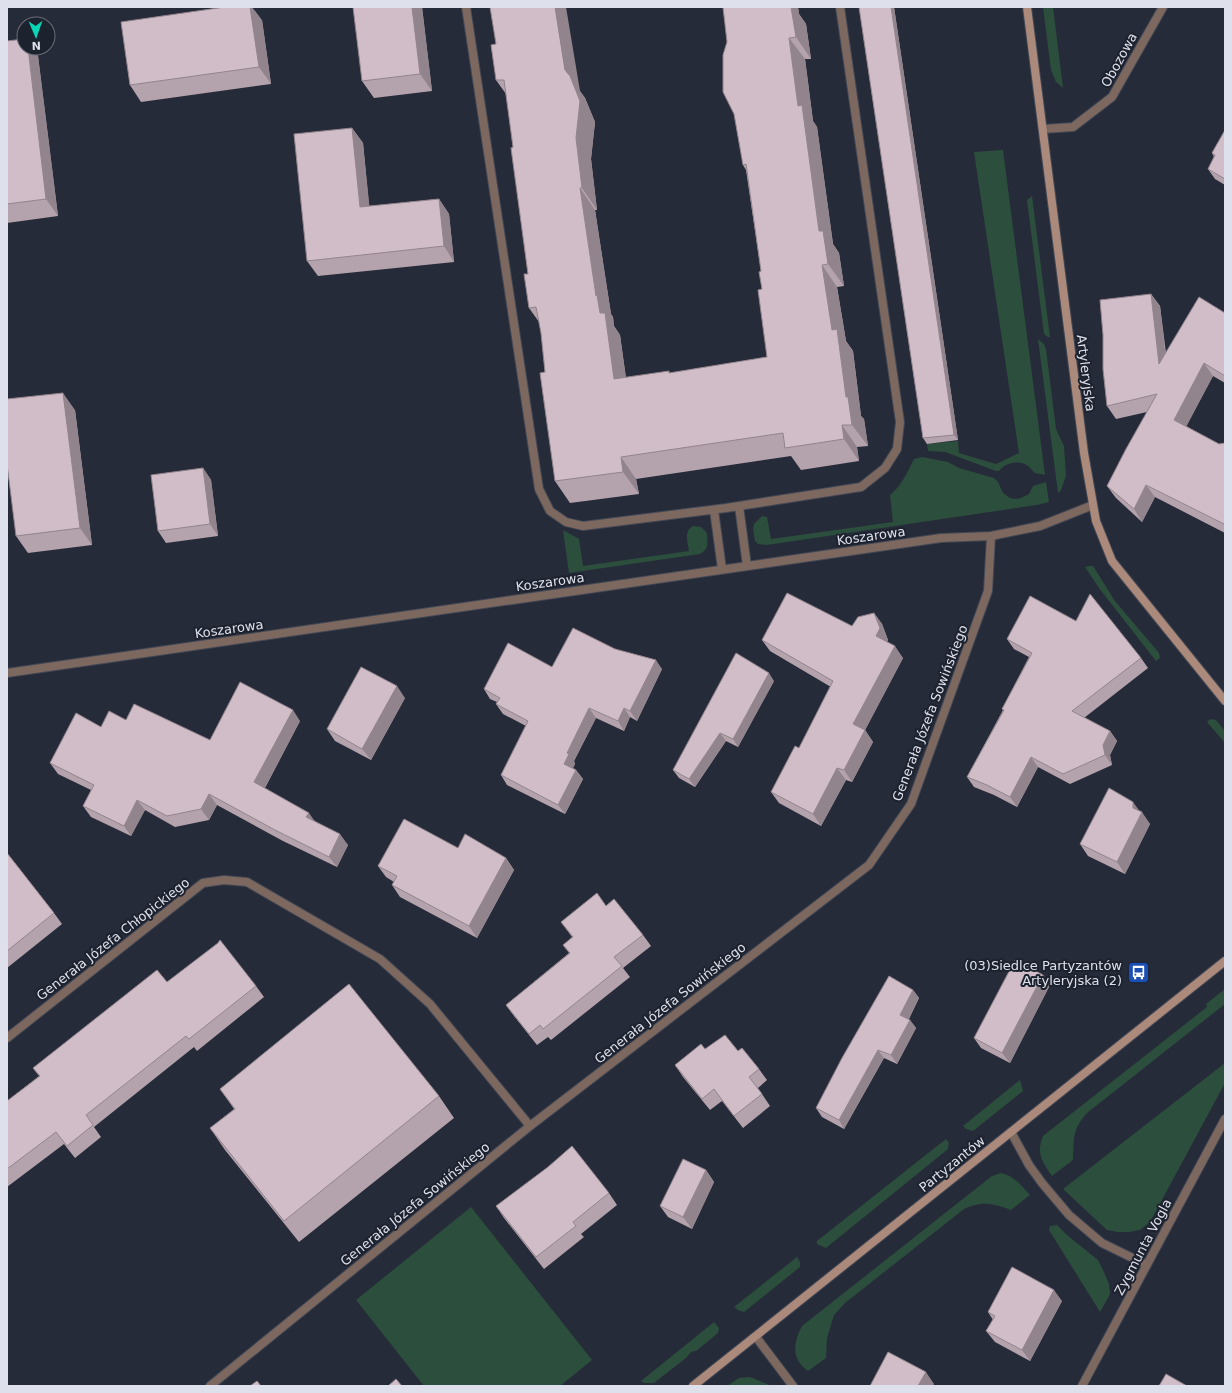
<svg xmlns="http://www.w3.org/2000/svg" width="1232" height="1393" viewBox="0 0 1232 1393" font-family="'DejaVu Sans',sans-serif">
	<style>
		.green { fill: #2c4e3c }
		.lines { fill: none; stroke-linecap: round; stroke-linejoin: round }
		.street-casing { stroke: #434855; stroke-width: 10 }
		.secondary-casing { stroke: #434855; stroke-width: 10 }
		.street { stroke: #7d685f; stroke-width: 8 }
		.secondary { stroke: #ab8a7c; stroke-width: 8 }
		.wall { fill: #b4a3ac }
		.shaded-wall { fill: #92848c }
		.building { fill: #d1bdc8; stroke: #92848c }
		.labels { text-anchor: middle; dominant-baseline: central; stroke-width: 4; stroke-linejoin: round; paint-order: stroke }
		.street-label { font-size: 13px; fill: #dee1eb; stroke: #1d222f }
		.poi-label { font-size: 13px; fill: #dee1eb; stroke: #1d222f; text-anchor: end }
	</style>
	<rect width="100%" height="100%" fill="#262b39"/>
	<path class="green" d="M1043 7H1053L1063 88 1056 82 1051 70Z
		M1003 150 1045 475C1042 474 1038 474 1035 473 1033 472 1031 468 1028 466 1020 460 1006 462 999 471H996L945 452 928 451 927 444 958 441 959 453 996 464 1019 453 974 152Z
		M1032 196 1050 337H1048L1044 334 1027 200Z
		M1038 339 1044 344 1046 349 1056 429 1064 446 1066 476 1061 490 1058 493Z
		M922 457 948 462 959 468 994 478 998 482 1003 493 1010 498 1016 499 1021 498 1029 494 1033 486 1046 482 1049 502 1037 505 767 545 758 544 755 541 753 529 754 524 762 516 767 517 771 539 893 522 890 495C902 485 907 473 914 459Z
		M693 526 701 527 707 533C707 543 710 548 700 554L569 573 563 530 579 539 583 566 689 551C688 542 683 532 693 526Z
		M1089 566H1093L1115 601 1159 653 1160 658 1156 661 1099 588 1085 567Z
		M1210 719 1216 720 1225 731V743L1207 722Z
		M1225 989V1004L1087 1113C1072 1130 1074 1138 1073 1160L1052 1176C1042 1162 1036 1153 1043 1136L1207 1007 1206 1004Z
		M1225 1063V1083L1150 1222 1140 1230 1129 1232H1117L1107 1230 1063 1189Z
		M1020 1080 1023 1091 973 1131 966 1129 963 1126Z
		M946 1139 949 1143 948 1149 826 1248 817 1244V1241Z
		M1001 1173C1014 1176 1021 1185 1030 1195L1011 1210C991 1203 983 1201 964 1209L845 1303 834 1315 827 1338 826 1358 808 1371C791 1359 793 1343 802 1326L992 1176Z
		M471 1207 592 1360 560 1386H424L356 1300Z
		M1057 1225 1067 1235 1098 1260 1103 1270 1109 1284 1110 1293 1108 1298 1100 1312 1049 1230 1050 1226Z
		M797 1257 800 1262V1267L744 1312 738 1310 734 1307Z
		M714 1322 719 1328 718 1333 696 1351 691 1352 686 1358 654 1383H644L641 1381Z
		M750 1377 772 1386H727L739 1378Z"/>
	<g class="lines">
		<defs>
			<path id="street" d="M466 7 539 489 550 511 566 522 583 526 726 508 861 487 885 468 897 449 900 422 840 7
				M1043 129 1073 127 1112 97 1163 7
				M739 506 747 566
				M714 510 722 569
				M7 673 941 538 991 536 1040 526 1093 505
				M7 1038 203 883 224 880 247 882 380 959 430 1004 530 1126
				M1011 1132 1029 1165 1042 1183 1069 1215 1102 1243 1147 1265
				M756 1337 793 1386
				M210 1386 530 1126 869 865 911 804 988 591 991 536
				M1082 1386 1225 1119"/>
			<path id="secondary" d="M1027 7 1084 453 1096 521 1112 561 1225 701
				M693 1386 1225 961"/>
		</defs>
		<use href="#street" class="street-casing"/>
		<use href="#secondary" class="secondary-casing"/>
		<use href="#street" class="street"/>
		<use href="#secondary" class="secondary"/>
	</g>
	<path class="wall" d="M422 7 432 91 374 98 362 81Z
		M723 7H798L799 14 806 24 811 59H805L813 121 817 127 833 244 839 253 844 286 837 287 846 341 853 351 861 416 864 419 868 446 857 447 859 461 801 470 791 456 636 479 639 494 570 503 555 481 545 372 541 333 539 322 529 308 528 274 513 147 506 94 496 80V44L580 91 585 98 595 122 591 159 597 210H595L611 314 613 317 614 326 620 335 626 378 670 373 767 357 762 289 761 271 746 170 743 165Z
		M859 7H894L958 440 927 444 923 438Z
		M262 20 271 84 141 102 130 85Z
		M7 41 24 48H33L38 56 58 216 7 223Z
		M352 128 363 143 369 206 439 199 449 214 454 262 318 276 307 261Z
		M1225 130V185L1215 179 1208 169 1214 157 1212 153Z
		M1151 294 1160 306 1166 353 1225 313V383L1213 376 1186 426 1219 444 1225 443V533L1155 497 1142 522 1116 498 1107 486 1147 412 1116 419 1107 406Z
		M75 410 92 545 28 553 16 536Z
		M203 468 211 480 218 536 166 543 158 531Z
		M874 613 882 624 888 640 887 642 903 658 865 730 873 742 852 782 846 780 821 826 779 803 771 792 799 748 831 687 770 651 762 640 852 626Z
		M1007 639 1141 658 1148 668 1084 718 1110 731 1117 741 1110 755 1112 765 1070 784 1038 767 1017 807 994 795 974 787 967 777 1003 710 1002 709 1029 657 1014 649Z
		M615 649 662 669 637 721 630 717 624 731 596 718 574 761 575 764 573 768 576 770 583 779 565 814 507 785 501 775 526 726 503 714 496 704 497 702 490 699 484 689 552 667Z
		M774 681 738 747 726 741 695 787 679 778 673 770Z
		M405 698 371 760 335 741 327 729Z
		M126 720 210 740 300 721 265 788 315 821 348 845 337 867 283 841 217 805 209 820 175 827 145 810 131 836 91 817 83 806 91 790 58 774 50 763 101 727Z
		M1140 811 1150 824 1125 874 1088 856 1080 844Z
		M458 848 506 858 514 870 477 938 400 897 392 885 394 882 386 877 378 866Z
		M7 853 54 913 62 924 7 968Z
		M606 906 643 935 651 946 623 968 630 977 551 1040 548 1037 537 1045 514 1016 506 1005 569 953 563 945 572 937 561 922Z
		M1043 975 1050 985 1010 1063 981 1048 974 1038Z
		M167 982 256 986 264 997 197 1051 194 1047 94 1127 101 1137 75 1158 64 1144 7 1187V1101L39 1076 33 1068Z
		M913 990 919 998 909 1019 916 1028 897 1064 884 1058 844 1129 822 1117 816 1108Z
		M705 1049 738 1051 759 1069 767 1080 758 1088 770 1106 743 1128 722 1101 710 1110 683 1077 675 1065Z
		M220 1089 439 1096 454 1118 299 1242 225 1150 210 1128 234 1109Z
		M706 1170 714 1182 692 1229 668 1217 660 1206Z
		M609 1193 617 1205 581 1234 584 1237 544 1269 504 1218 496 1206Z
		M1062 1301 1030 1361 995 1342 986 1331 993 1320 988 1312Z"/>
	<path class="shaded-wall" d="M250 7H252L262 20 271 84 259 67Z
		M412 7H422L432 91 420 74Z
		M555 7H566L580 91 585 98 595 122 591 159 597 210 582 188 576 138Z
		M789 7H798L799 14 806 24 811 59 796 37Z
		M891 7H894L958 440 954 435Z
		M789 38 805 59 813 121 817 127 833 244 839 253 844 286 828 264 819 231 798 106Z
		M28 48H33L38 56 58 216 46 199Z
		M352 128 363 143 371 222 360 207Z
		M580 188 595 210 611 314 613 317 614 326 620 335 629 401 614 379 600 313 596 296Z
		M439 199 449 214 454 262 444 246Z
		M822 265 837 287 846 341 853 351 861 416 864 419 868 446 852 425 832 330Z
		M1151 294 1160 306 1168 376 1159 364Z
		M1204 363 1213 376 1183 433 1174 420Z
		M63 393 75 410 92 545 80 528Z
		M842 425 857 447 859 461 844 439Z
		M621 457 636 479 639 494 623 472Z
		M203 468 211 480 218 536 210 524Z
		M1146 485 1155 497 1142 522 1134 509Z
		M874 613 882 624 888 640 884 647 876 636Z
		M895 646 903 658 862 736 853 724Z
		M656 660 662 669 637 721 630 711Z
		M769 673 774 681 738 747 733 739Z
		M397 686 405 698 371 760 362 749Z
		M589 708 596 718 574 761 575 764 570 773 564 764 567 753Z
		M624 708 630 717 624 731 618 721Z
		M293 710 300 721 262 793 254 782Z
		M865 730 873 742 852 782 844 770Z
		M1110 731 1117 741 1110 755 1112 765 1105 755 1103 745Z
		M720 733 726 741 695 787 689 779Z
		M1031 757 1038 767 1017 807 1010 797Z
		M837 768 846 780 821 826 813 814Z
		M576 770 583 779 565 814 558 805Z
		M209 794 217 805 209 820 201 809Z
		M137 800 145 810 131 836 124 826Z
		M1133 802 1141 813 1142 812 1150 824 1125 874 1117 862 1133 808Z
		M309 813 316 823 306 817Z
		M340 834 348 845 337 867 329 857Z
		M506 858 514 870 477 938 469 926Z
		M1043 975 1050 985 1010 1063 1002 1053Z
		M913 990 919 998 906 1024 900 1015Z
		M910 1020 916 1028 897 1064 891 1055Z
		M878 1050 884 1058 844 1129 839 1120Z
		M706 1170 714 1182 692 1229 683 1217Z
		M1054 1290 1062 1301 1030 1361 1022 1350Z
		M926 1372 934 1384 933 1386H918Z"/>
	<path class="building" d="M225 7H250L259 67 130 85 121 22Z
		M353 7H412L420 74 362 81Z
		M490 7H555L565 70 570 76 580 101 576 138 582 188H580L596 296 597 295 600 313H605L614 379 669 371V373L767 357 758 290 762 289 759 272 761 271 746 164 743 165 734 114 723 92V55L727 42 723 7H791L796 37 789 38 798 106 802 105 819 231H823L828 264 822 265 832 330 837 329 846 397H848L852 425H842L844 439 785 448 783 433 621 457 623 472 555 481 540 373 545 372 541 333 536 307 529 308 524 274H528L511 148 513 147 504 80H496L491 45 496 44Z
		M859 7H891L954 435 923 438Z
		M24 39V48H28L46 199 7 204V41Z
		M352 128 360 207 439 199 444 246 307 261 294 134Z
		M1225 130V179L1208 169 1215 155 1212 153Z
		M1151 294 1159 364 1199 297 1225 313V376L1204 363 1174 420 1219 444 1225 443V522L1224 524 1146 485 1134 509 1107 486 1126 449 1157 394 1107 406 1103 369V335L1100 300Z
		M63 393 80 528 16 536 7 464V399Z
		M203 468 210 524 158 531 151 475Z
		M787 593 852 626 858 617 874 613 880 628 876 636 895 646 853 724 865 730 844 770 837 768 813 814 771 792 795 746 799 748 833 681 762 640Z
		M1090 594 1141 658 1072 711 1110 731 1103 745 1105 755 1063 774 1031 757 1010 797 987 785 967 777 1004 710 1002 709 1032 653 1007 639 1030 596 1076 621Z
		M573 628 615 649 656 660 630 711 624 708 618 721 589 708 567 753 569 754 564 764 576 770 558 805 501 775 528 721 496 704 500 698 484 689 508 643 552 667Z
		M736 653 769 673 733 739 720 733 689 779 673 770Z
		M361 667 397 686 362 749 327 729Z
		M240 682 293 710 254 782 309 813 306 817 340 834 329 857 275 830 209 794 201 809 167 816 137 800 124 826 83 806 94 785 50 763 76 713 101 727 109 711 126 720 134 704 210 740Z
		M1109 788 1133 802V808L1142 812 1117 862 1080 844Z
		M404 819 458 848 465 834 506 858 469 926 392 885 397 876 378 866Z
		M7 853 54 913 7 951Z
		M597 893 606 906 614 899 643 935 614 957 622 966 543 1029 540 1025 529 1034 506 1005 570 953 563 945 573 937 561 922Z
		M220 940 256 986 189 1039 186 1036 86 1115 93 1125 67 1146 56 1132 7 1169V1101L40 1076 33 1068 157 970 167 982 218 943Z
		M1015 960 1043 975 1002 1053 974 1038Z
		M889 976 913 990 900 1015 910 1020 891 1055 878 1050 839 1120 816 1108 842 1058Z
		M349 984 439 1096 284 1221 210 1128 235 1109 220 1089Z
		M725 1035 738 1051 742 1048 759 1069 749 1077 762 1094 734 1116 714 1089 702 1099 675 1065 701 1044 705 1049Z
		M572 1146 609 1193 573 1222 576 1226 536 1257 496 1206 548 1167Z
		M683 1159 706 1170 683 1217 660 1206Z
		M1012 1267 1054 1290 1022 1350 986 1331 995 1316 988 1312Z
		M888 1352 926 1372 918 1386H870Z
		M1166 1374 1187 1386H1159Z
		M396 1379 402 1386H388Z
		M257 1381 261 1386H250Z"/>
	<defs>
		<symbol id="bus-square" viewBox="-11 -11 22 22"><rect x="-9" y="-9" width="18" height="18" rx="4" fill="#1a4fb4" stroke="#1d222f"/><path d="M-5-6H5V4H4V6H2V4H-2V6H-4V4H-5ZM-3.5-4V0h7V-4ZM-3.5 1.2v1.5H-2V1.2ZM2 1.2v1.5H3.5V1.2Z" fill="#fff"/></symbol>
	</defs>
	<g fill-rule="evenodd">
		<use href="#bus-square" x="1126" y="960" width="25" height="25"/>
	</g>
	<g class="labels">
		<g class="street-label">
			<text transform="translate(1119 60) rotate(-61)">Obozowa</text>
			<text transform="translate(1086 373) rotate(83)">Artyleryjska</text>
			<text transform="translate(871 536) rotate(-8)">Koszarowa</text>
			<text transform="translate(550 582) rotate(-8)">Koszarowa</text>
			<text transform="translate(229 629) rotate(-8)">Koszarowa</text>
			<text transform="translate(930 713) rotate(-69)">Generała Józefa Sowińskiego</text>
			<text transform="translate(113 939) rotate(-38)">Generała Józefa Chłopickiego</text>
			<text transform="translate(670 1003) rotate(-38)">Generała Józefa Sowińskiego</text>
			<text transform="translate(952 1164) rotate(-39)">Partyzantów</text>
			<text transform="translate(415 1204) rotate(-39)">Generała Józefa Sowińskiego</text>
			<text transform="translate(1143 1247) rotate(-62)">Zygmunta Vogla</text>
		</g>
		<g class="poi-label">
			<text x="1122" y="965">(03)Siedlce Partyzantów<tspan x="1122" dy="15">Artyleryjska (2)</tspan></text>
		</g>
	</g>
	<rect width="1232" height="1393" fill="none" stroke="#dee1eb" stroke-width="16"/>
	<g transform="translate(36 36) rotate(178)"><circle r="19" fill="#1d222f" stroke="#6a6e7a"/>
	<path d="M0-3L7 15L0 10L-7 15Z" fill="#06d5b6"/>
	<text y="-6" font-size="11" font-weight="bold" text-anchor="middle" fill="#dee1eb">N</text>
	</g>
</svg>
